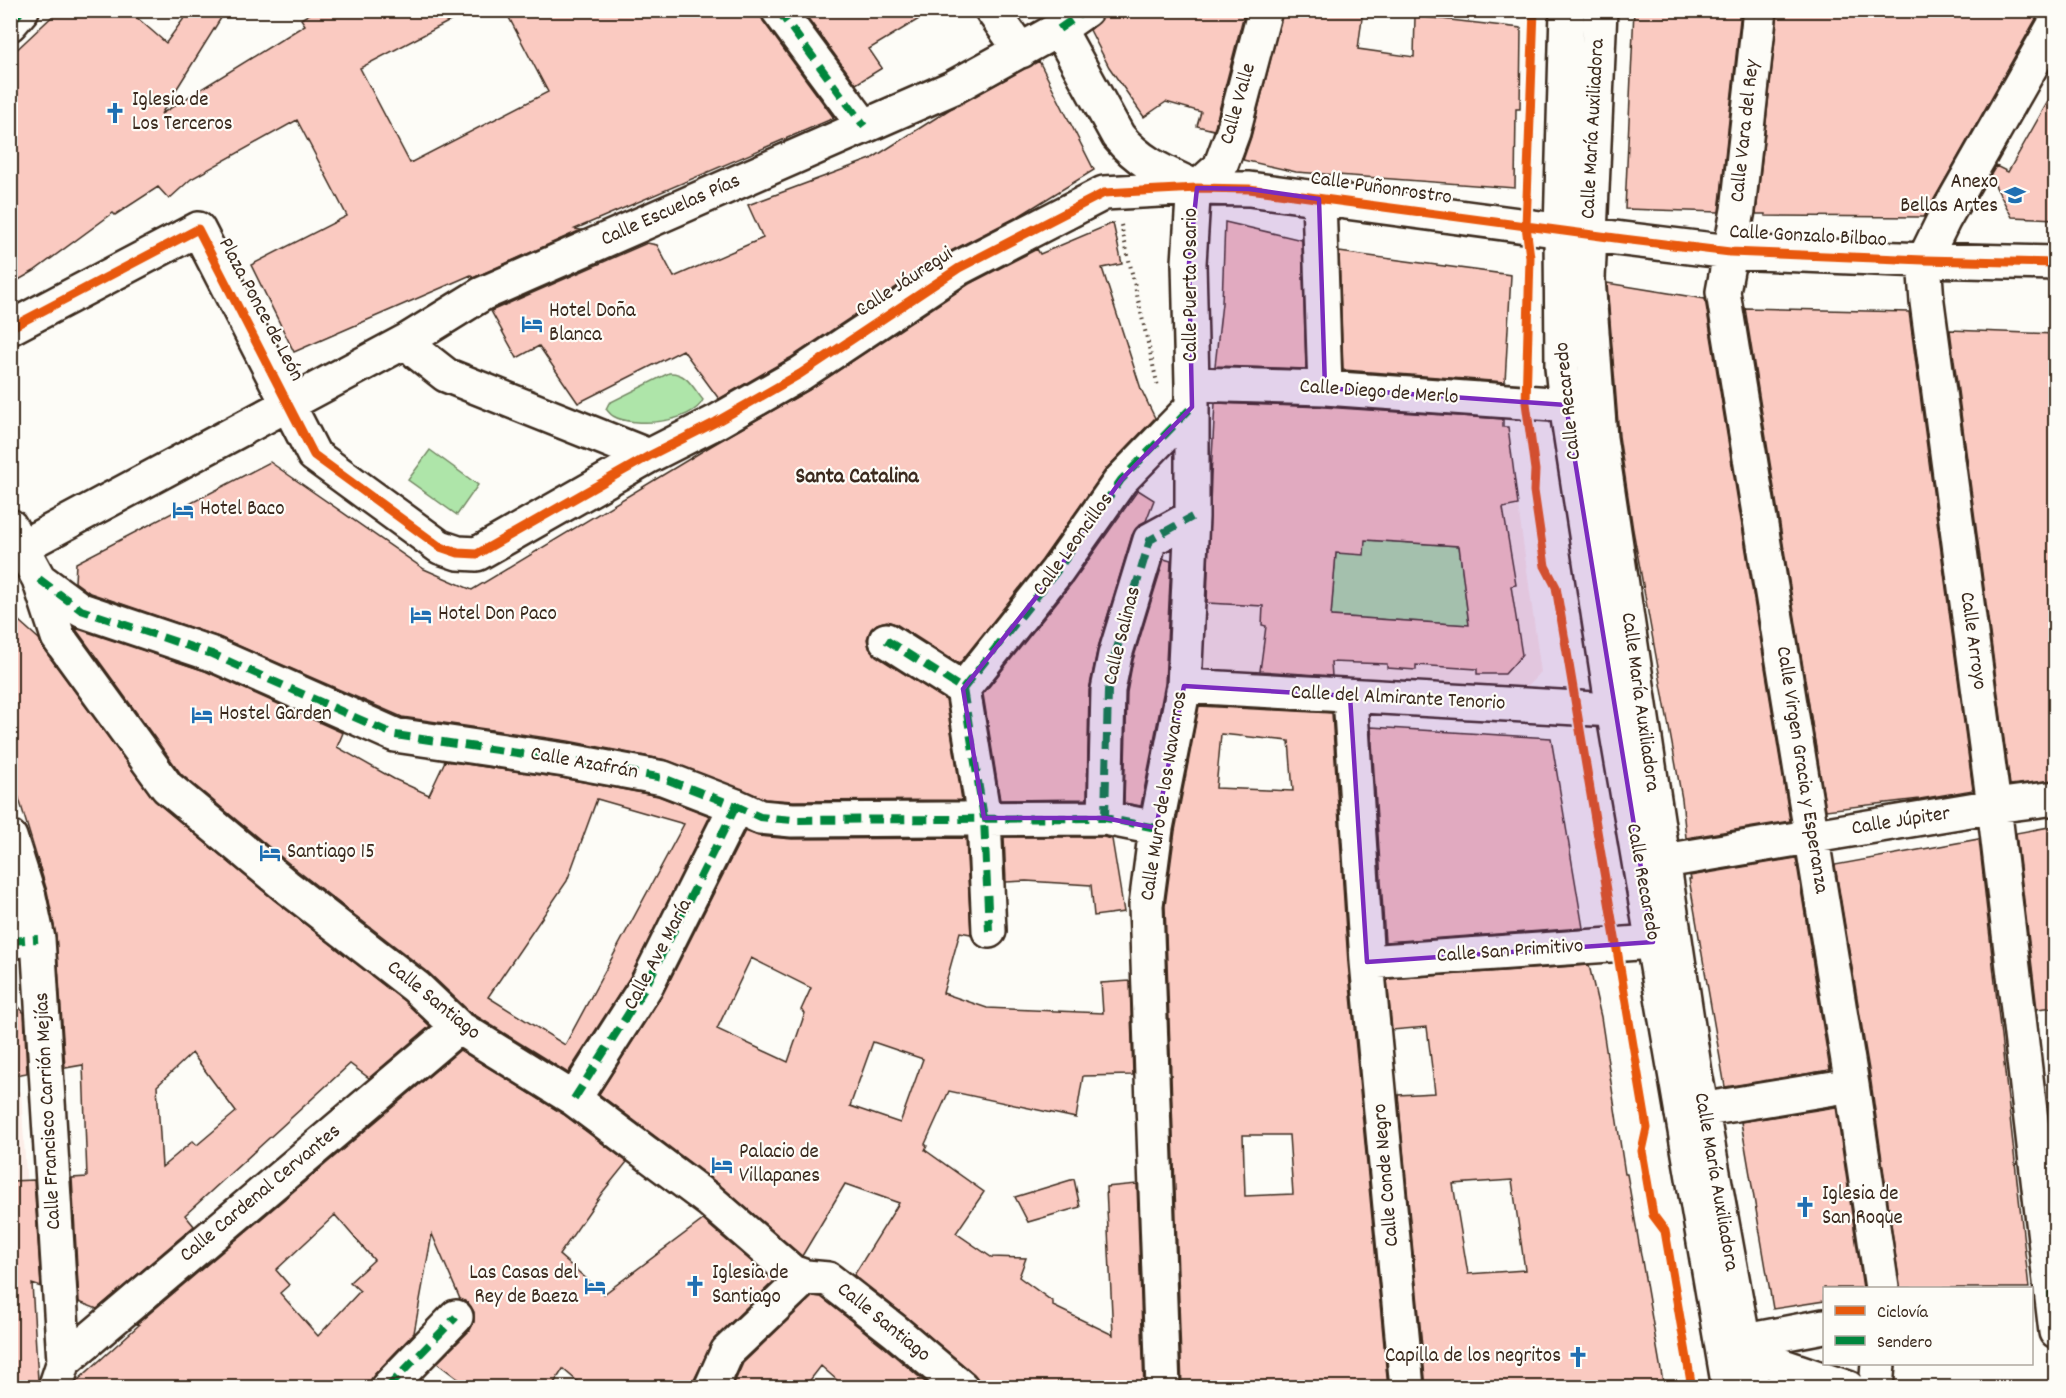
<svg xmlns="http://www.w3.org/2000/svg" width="2066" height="1398" viewBox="0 0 2066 1398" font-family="Dekko,sans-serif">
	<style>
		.built { fill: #fcede7 }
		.green { fill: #aee5a9; stroke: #748864; stroke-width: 1.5 }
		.building { fill: #facac1; stroke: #3b2a1e; stroke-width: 1.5; fill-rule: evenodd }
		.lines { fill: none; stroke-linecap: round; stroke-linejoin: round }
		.minor-casing { stroke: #3b2a1e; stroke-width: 38 }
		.major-casing { stroke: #3b2a1e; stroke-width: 38 }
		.path { stroke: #3b2a1e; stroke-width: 4; stroke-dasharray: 1.5 4.5; stroke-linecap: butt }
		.minor { stroke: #fdfcf7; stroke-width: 33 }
		.major { stroke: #fdfcf7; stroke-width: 33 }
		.quiet { stroke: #00873e; stroke-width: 8; stroke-dasharray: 15 8; stroke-linecap: butt }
		.cycleway-casing { stroke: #fdfcf7; stroke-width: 13 }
		.cycleway { stroke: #e8590c; stroke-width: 9 }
		.marked { fill: #7b2cbf; fill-opacity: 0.2; stroke: #7b2cbf; stroke-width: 4.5; stroke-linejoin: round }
		.labels { text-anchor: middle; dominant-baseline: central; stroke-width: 4.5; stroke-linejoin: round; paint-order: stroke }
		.poi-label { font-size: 21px; fill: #3b2a1e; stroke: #fdfcf7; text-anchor: start }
		.street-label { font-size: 21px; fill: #3b2a1e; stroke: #fdfcf7 }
		.neighbourhood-label { font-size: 22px; font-weight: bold; fill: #3b2a1e; stroke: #fdfcf7 }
	</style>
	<rect width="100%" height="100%" fill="#fdfcf7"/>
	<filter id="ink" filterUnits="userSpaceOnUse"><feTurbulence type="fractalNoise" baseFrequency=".0167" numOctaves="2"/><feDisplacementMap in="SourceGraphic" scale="12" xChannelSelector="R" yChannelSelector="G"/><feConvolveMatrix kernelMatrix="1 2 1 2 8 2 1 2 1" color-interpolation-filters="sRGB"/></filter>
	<g filter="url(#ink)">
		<path class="built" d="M1518 505 1541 672 1520 694 1199 674 1204 603 1268 606 1271 567 1506 506Z
			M21 1091 37 1358 11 1360 10 1092Z"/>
		<path class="green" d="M669 373C687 372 693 388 703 400 692 423 633 428 613 416 610 414 608 411 606 409L609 403Z
			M430 450 478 485 457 515 408 480Z
			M1365 540 1459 546 1469 625 1331 616 1336 553Z"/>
		<path class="building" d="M59 10H128L166 43 190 10H226L161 114 305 25 301 19 316 10H471L360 68 410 163 548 92 505 10H760L763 21 834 118 575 229 581 230 473 278 471 275 294 352 251 265 347 216 297 120 191 179 169 199 158 187 115 215 113 213 34 271 10 285V56Z
			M802 10H934L869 49 882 68 856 84Z
			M1104 10H1245L1214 130 1197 126 1201 112 1166 102 1144 117 1109 67 1090 30 1103 18Z
			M1283 10H1363L1358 49 1414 57 1415 16 1521 28 1520 109H1516L1515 188 1296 172 1243 160 1251 137Z
			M1634 10H1741L1719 212 1625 209Z
			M1778 10H2022L2038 15 1924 217 1765 216V214H1756Z
			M1039 61 1094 170 1019 216 949 252 790 358 719 399 683 350 578 403 539 346 517 358 491 311 647 243 657 245 674 277 763 238 748 205 871 159 950 109Z
			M2055 89V219L2012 217 1990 176 1996 166 2008 172Z
			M1225 222 1302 240 1306 369 1215 366 1222 303Z
			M1113 223 1122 264 1102 268 1141 389 1155 418 1106 469 1042 560 959 664 896 624 887 621 877 624 871 629 867 639 869 648 876 656 946 700 962 800 793 801 765 799 666 760 568 741 402 717 219 637 90 593 75 582 76 563 270 462 424 569 472 590 711 446 809 390 969 284 1037 249 1040 254Z
			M1339 252 1511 275 1505 382 1343 370Z
			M1607 283 1705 299 1790 821 1686 838 1682 799 1633 530 1619 436Z
			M1745 308 1909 312 1973 790 1920 799 1826 810Z
			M1950 330 2055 334V780L2010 785Z
			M1215 403 1324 407 1503 419V427H1508L1518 505 1503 508 1516 585 1511 586 1522 655 1505 674H1477V669L1416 665V670L1387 668V664L1331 662 1332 676 1260 671 1266 626 1262 625 1263 606 1207 603 1211 475ZM1365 540 1459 546 1469 625 1331 616 1336 553 1364 555Z
			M1138 490 1154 500 1146 521 1140 524 1132 535 1097 651 1089 690 1087 799 1000 800 983 694 1072 583Z
			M1164 559 1171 561 1165 684 1141 806 1124 803 1127 692 1133 660Z
			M10 613 39 639 43 648 155 801 274 900 404 1001 430 1026 369 1078 350 1064 185 1215 194 1226 97 1309 79 1302 72 1178 87 1177 83 1065 65 1068 56 935 47 891 10 769ZM192 1053 236 1112 197 1145 193 1141 162 1167 157 1086Z
			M75 628 205 671 343 733 337 747 394 779 429 795 445 761 562 778 658 796 710 816 630 977 568 1073 470 1012 428 972 298 871 181 774ZM597 799 684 824 565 1045 488 997 567 881Z
			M1199 706 1332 713 1348 963 1388 1388H1182L1165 906 1175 831ZM1221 734 1289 741 1293 791 1216 788ZM1243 1135H1289L1293 1194 1245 1196Z
			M1371 727 1551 738 1583 928 1385 942Z
			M2055 826V1007L2037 1009 2016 833Z
			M745 831 758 836 792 839 966 838 971 934 960 932 943 993 987 1008 1103 1013 1101 983 1130 981 1133 1075 1083 1076 1076 1118 949 1091 925 1144 927 1146 925 1150 984 1192 956 1233 991 1257 1026 1258 1019 1277 1053 1302V1306L1113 1335 1106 1187 1137 1184 1144 1388H980L979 1381 974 1374 907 1317 854 1275 899 1203 845 1184 802 1256 720 1185 599 1094 663 994ZM751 958 811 988 801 1010 805 1013 788 1062 717 1029ZM873 1042 923 1059 900 1123 850 1106Z
			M1004 837H1103L1112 839 1124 912 1094 916 1091 885 1026 881 1006 882Z
			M1979 839 2029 1288H1900L1871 1082 1835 865Z
			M1796 858 1830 1070 1725 1087 1689 879H1691L1690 876Z
			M1589 965 1601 1017 1625 1174H1627L1664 1388H1426L1398 1095 1435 1093 1427 1027 1392 1030 1387 979ZM1512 1180 1525 1270 1468 1274 1453 1184Z
			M10 996 24 1013 27 1073 10 1076Z
			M460 1050 563 1114 627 1162 602 1193 559 1255 604 1294 703 1220 774 1281 714 1339 694 1380 693 1388H585L563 1369 551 1388H470L437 1363 470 1330 474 1322V1312L469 1304 460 1299 432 1234 414 1333 374 1375 369 1388H75L77 1381 139 1325 137 1324ZM335 1215 374 1260 350 1282 360 1291 318 1336 280 1293 289 1285 276 1270Z
			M1836 1107 1863 1288H1824V1301L1773 1309 1741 1122Z
			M1074 1179 1080 1207 1028 1222 1015 1197Z
			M34 1180 41 1287 32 1284 38 1380 37 1388H10V1181Z
			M813 1296 821 1297 883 1346 932 1388H846L821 1366 804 1388H732L743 1363Z"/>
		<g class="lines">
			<defs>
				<path id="minor" d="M778 10 864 126
					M992 10 1021 51
					M1600 10 1588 279 1600 438 1695 1073 1752 1388
					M1760 10 1738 210 1723 292 1852 1085 1882 1288
					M2056 22 1944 219 1924 260 1927 302 1994 806 2056 1332
					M10 24 22 10
					M1059 29 1118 136C1139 162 1163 172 1193 186
					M1319 199 1325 388
					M10 328 198 229 314 455 440 547 458 553 477 554 649 456 716 422 800 374 959 268 1104 193 1197 188 1249 189 1623 239 1730 252 1924 260 2056 263
					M408 340 418 353 446 375 649 456
					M1192 384 1325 388 1566 405
					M10 526 39 579 58 637 167 787 286 886 416 987 458 1027 574 1099 709 1200 792 1272 806 1277 828 1279 895 1331 962 1388
					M10 553 408 340 482 294 952 88 1059 29 1086 10
					M39 579 81 610 212 654 395 735 565 760 663 778 736 806 760 817 792 820 1105 818 1156 828
					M886 640 963 689 984 818 989 931
					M1184 686 1613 710
					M963 689 1057 571 1121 480 1192 407
					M1350 696 1367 962 1407 1388
					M1105 818 1108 690 1115 655 1150 540 1192 517
					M10 837 29 897 38 939 64 1361 55 1388
					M1641 865 1994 806 2056 798
					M10 941 38 939
					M1367 962 1653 942
					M574 1099 646 986 736 806
					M1682 1113 1852 1085
					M1724 1345 1824 1326
					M1730 1348 1848 1388
					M64 1361 458 1027
					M387 1388 456 1317
					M711 1388 727 1352 806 1277
					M1163 1388 1146 905 1156 828 1184 686 1192 517V384L1189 263 1193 198 1197 188 1220 167 1233 132 1265 10
					M1876 1388 1878 1364"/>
				<path id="major" d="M1567 10 1561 231 1562 367 1566 405 1613 710 1729 1388"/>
			</defs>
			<use href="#minor" class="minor-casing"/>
			<use href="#major" class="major-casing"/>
			<path class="path" d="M1121 225 1158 387"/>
			<use href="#minor" class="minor"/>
			<use href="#major" class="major"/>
			<path class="quiet" d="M778 10 864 126
				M10 24 22 10
				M1059 29 1086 10
				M39 579 81 610 212 654 395 735 565 760 663 778 736 806 760 817 792 820 1105 818 1156 828
				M886 640 963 689 984 818 989 931
				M963 689 1057 571 1121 480 1192 407
				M1105 818 1108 690 1115 655 1150 540 1192 517
				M10 941 38 939
				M574 1099 646 986 736 806
				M2051 1291 2056 1332
				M387 1388 456 1317
				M711 1388 713 1385"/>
			<defs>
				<path id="cycleway" d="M1534 10 1526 226 1530 257 1526 403 1535 470 1534 491 1545 566 1556 587 1647 1128 1642 1151 1653 1215 1665 1231 1692 1388
					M10 328 198 229 314 455 440 547 458 553 477 554 649 456 716 422 800 374 959 268 1104 193 1197 188 1249 189 1623 239 1730 252 1924 260 2056 263"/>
			</defs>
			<use href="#cycleway" class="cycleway-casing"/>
			<use href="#cycleway" class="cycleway"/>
		</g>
	</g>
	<path class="marked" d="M1197 188 1249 189 1319 199 1325 388 1566 405 1653 942 1367 962 1350 696 1184 686 1156 828 1105 818H984L963 689 1057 571 1121 480 1192 407 1189 263Z"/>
	<defs>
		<symbol id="church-bare" viewBox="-9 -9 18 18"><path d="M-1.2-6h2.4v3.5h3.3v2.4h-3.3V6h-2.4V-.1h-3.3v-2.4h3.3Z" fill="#1f6fb2" stroke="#fdfcf7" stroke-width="2.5" paint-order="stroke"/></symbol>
		<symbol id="university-bare" viewBox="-9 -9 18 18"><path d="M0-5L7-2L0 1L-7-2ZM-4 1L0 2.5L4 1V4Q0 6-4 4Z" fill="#1f6fb2" stroke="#fdfcf7" stroke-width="2.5" paint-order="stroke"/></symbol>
		<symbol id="hotel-bare" viewBox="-9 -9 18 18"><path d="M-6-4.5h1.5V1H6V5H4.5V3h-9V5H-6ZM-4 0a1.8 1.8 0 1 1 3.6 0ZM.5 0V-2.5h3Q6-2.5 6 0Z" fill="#1f6fb2" stroke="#fdfcf7" stroke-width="2.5" paint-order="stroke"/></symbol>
	</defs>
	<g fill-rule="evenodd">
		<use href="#church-bare" x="100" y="98" width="30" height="30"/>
		<use href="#university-bare" x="2000" y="180" width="30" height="30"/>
		<use href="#hotel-bare" x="517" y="309" width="30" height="30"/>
		<use href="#hotel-bare" x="168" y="495" width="30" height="30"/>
		<use href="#hotel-bare" x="406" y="600" width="30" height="30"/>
		<use href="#hotel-bare" x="187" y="700" width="30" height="30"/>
		<use href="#hotel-bare" x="255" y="838" width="30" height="30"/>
		<use href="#hotel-bare" x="707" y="1150" width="30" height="30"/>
		<use href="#church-bare" x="1790" y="1192" width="30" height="30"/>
		<use href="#hotel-bare" x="580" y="1271" width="30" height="30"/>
		<use href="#church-bare" x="680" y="1271" width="30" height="30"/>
		<use href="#church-bare" x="1563" y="1342" width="30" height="30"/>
	</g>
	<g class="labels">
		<g class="poi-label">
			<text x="132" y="101">Iglesia de<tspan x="132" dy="24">Los Terceros</tspan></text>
			<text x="1998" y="183" text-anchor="end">Anexo<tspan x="1998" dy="24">Bellas Artes</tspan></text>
			<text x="549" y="312">Hotel Doña<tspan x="549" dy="24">Blanca</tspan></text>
			<text x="200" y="510">Hotel Baco</text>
			<text x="438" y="615">Hotel Don Paco</text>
			<text x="219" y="715">Hostel Garden</text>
			<text x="287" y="853">Santiago 15</text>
			<text x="739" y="1153">Palacio de<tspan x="739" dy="24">Villapanes</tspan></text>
			<text x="1822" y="1195">Iglesia de<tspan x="1822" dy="24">San Roque</tspan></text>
			<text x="578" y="1274" text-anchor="end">Las Casas del<tspan x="578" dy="24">Rey de Baeza</tspan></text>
			<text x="712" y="1274">Iglesia de<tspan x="712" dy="24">Santiago</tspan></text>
			<text x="1561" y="1357" text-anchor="end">Capilla de los negritos</text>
		</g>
		<g class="street-label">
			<text transform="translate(1239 104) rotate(-74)">Calle Valle</text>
			<text transform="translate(1594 129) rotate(-87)">Calle María Auxiliadora</text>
			<text transform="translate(1746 131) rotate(-84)">Calle Vara del Rey</text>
			<text transform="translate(1381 189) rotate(8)">Calle Puñonrostro</text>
			<text transform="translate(671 211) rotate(-24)">Calle Escuelas Pías</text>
			<text transform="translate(1808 237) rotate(3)">Calle Gonzalo Bilbao</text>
			<text transform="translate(905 283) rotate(-33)">Calle Jáuregui</text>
			<text transform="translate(1192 285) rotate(-90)">Calle Puerta Osario</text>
			<text transform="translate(260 310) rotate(62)">Plaza Ponce de León</text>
			<text transform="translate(1379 393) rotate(4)">Calle Diego de Merlo</text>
			<text transform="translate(1569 401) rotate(-96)">Calle Recaredo</text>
			<text transform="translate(1074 545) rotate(-54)">Calle Leoncillos</text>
			<text transform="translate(1123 636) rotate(-76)">Calle Salinas</text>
			<text transform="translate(1972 641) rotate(82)">Calle Arroyo</text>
			<text transform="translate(1398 699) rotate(3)">Calle del Almirante Tenorio</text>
			<text transform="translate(1639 702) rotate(82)">Calle María Auxiliadora</text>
			<text transform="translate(584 764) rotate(10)">Calle Azafrán</text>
			<text transform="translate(1801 770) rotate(81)">Calle Virgen Gracia y Esperanza</text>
			<text transform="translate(1165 796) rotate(-81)">Calle Muro de los Navarros</text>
			<text transform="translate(1901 822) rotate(-9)">Calle Júpiter</text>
			<text transform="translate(1642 882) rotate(80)">Calle Recaredo</text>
			<text transform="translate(1510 952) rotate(-4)">Calle San Primitivo</text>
			<text transform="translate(659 955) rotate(-62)">Calle Ave María</text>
			<text transform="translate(433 1001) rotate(39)">Calle Santiago</text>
			<text transform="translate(49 1111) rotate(-93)">Calle Francisco Carrión Mejías</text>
			<text transform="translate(1387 1175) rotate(-95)">Calle Conde Negro</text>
			<text transform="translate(1715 1182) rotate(80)">Calle María Auxiliadora</text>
			<text transform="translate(261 1194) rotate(-40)">Calle Cardenal Cervantes</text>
			<text transform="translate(883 1323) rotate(39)">Calle Santiago</text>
		</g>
		<g class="neighbourhood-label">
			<text x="857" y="477">Santa Catalina</text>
		</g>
	</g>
	<rect width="2066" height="1398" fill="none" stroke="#fdfcf7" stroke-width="36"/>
	<rect x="18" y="18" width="2030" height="1362" fill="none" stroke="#3b2a1e" stroke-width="2" filter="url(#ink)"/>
	<rect x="1823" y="1287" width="210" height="78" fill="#fdfcf7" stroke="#afa8a0" stroke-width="1.5"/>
	<rect x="1835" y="1306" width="30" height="9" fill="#e8590c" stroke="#afa8a0" stroke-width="1.5"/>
	<text x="1877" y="1317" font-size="18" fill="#3b2a1e">Ciclovía</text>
	<rect x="1835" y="1336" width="30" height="9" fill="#00873e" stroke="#afa8a0" stroke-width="1.5"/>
	<text x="1877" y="1347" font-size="18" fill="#3b2a1e">Sendero</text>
</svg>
